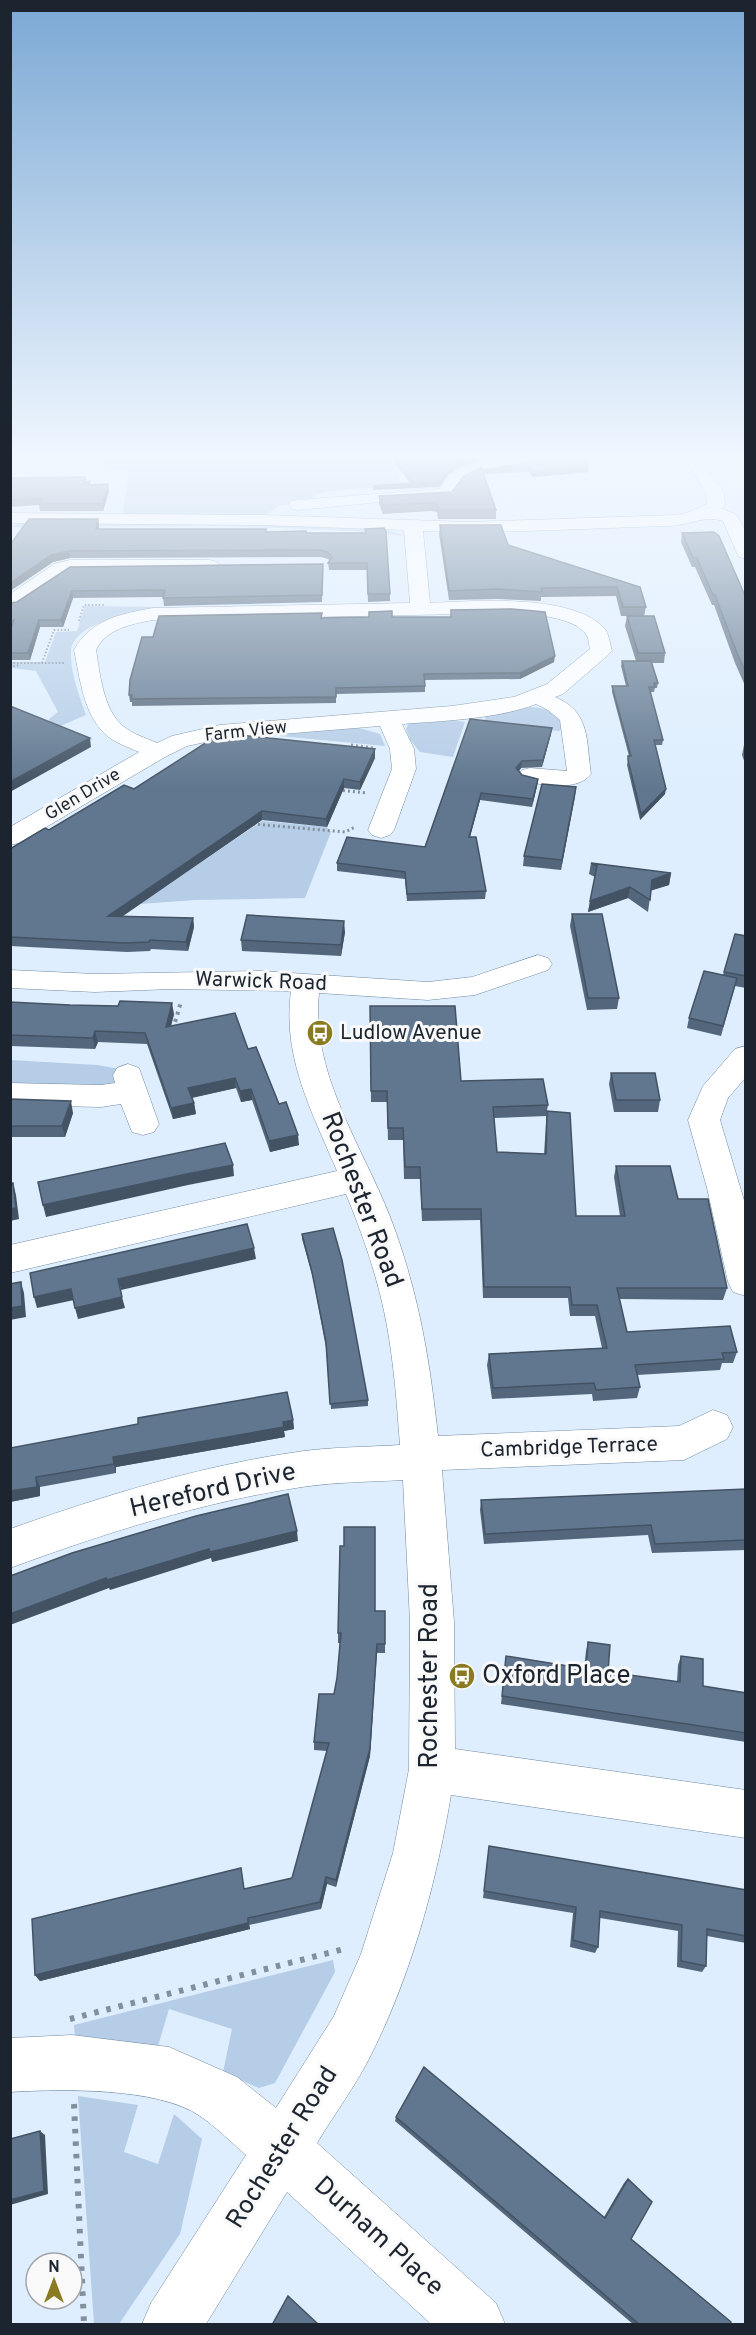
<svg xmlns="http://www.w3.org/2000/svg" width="756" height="2335" viewBox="0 0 756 2335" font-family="Overpass,sans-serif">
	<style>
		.green { fill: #b5cde7 }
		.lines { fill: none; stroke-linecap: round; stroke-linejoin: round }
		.minor-casing { stroke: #7189a1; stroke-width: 1 }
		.path-far3 { stroke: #828f9c; stroke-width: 2; stroke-dasharray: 1.5 2; stroke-linecap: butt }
		.path-far2 { stroke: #828f9c; stroke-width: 3; stroke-dasharray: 2 3; stroke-linecap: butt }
		.path-far1 { stroke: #828f9c; stroke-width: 4; stroke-dasharray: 3 4.5; stroke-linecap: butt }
		.path { stroke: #828f9c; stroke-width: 6; stroke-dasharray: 4.5 8; stroke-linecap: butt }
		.minor { fill: #fff; fill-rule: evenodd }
		.wall { fill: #53667b }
		.shaded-wall { fill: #435364 }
		.building { fill: #60778f; stroke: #435364; stroke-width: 1.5 }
		.labels { text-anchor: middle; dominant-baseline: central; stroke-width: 6; stroke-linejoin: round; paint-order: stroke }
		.far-street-label { font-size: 18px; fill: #1c252f; stroke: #f9f9f9 }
		.street-label { font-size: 21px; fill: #1c252f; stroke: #f9f9f9 }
		.poi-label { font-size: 21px; fill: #1c252f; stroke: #f9f9f9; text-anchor: start }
		.near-street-label { font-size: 26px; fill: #1c252f; stroke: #f9f9f9 }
		.near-poi-label { font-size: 26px; fill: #1c252f; stroke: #f9f9f9; text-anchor: start }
	</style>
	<rect width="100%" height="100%" fill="#deeefe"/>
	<path class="green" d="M104 460H390L404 488 350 489 314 494 313 500 278 506 263 517 123 514 129 471H108Z
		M201 521 386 529 406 536 353 531 226 526 11 527 22 522Z
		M85 606 169 607C145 609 74 620 71 651 70 672 79 695 86 715L51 730 49 719 58 712 36 671 11 668V662H45L56 632 77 631Z
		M530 707C551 709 556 711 566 729L558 731 484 723 486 715Z
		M437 718 465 722 453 757 420 752 410 740 406 729 410 721Z
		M356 727 380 734 385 746 269 735Z
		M262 821 327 827 331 832 305 898 195 900 140 904Z
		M10 1060 97 1065 120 1069 115 1086 11 1087Z
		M333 1960 335 1972 275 2083 259 2088 223 2072 232 2029 169 2009 158 2046 75 2039 74 2025Z
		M78 2096 138 2105 124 2152 158 2164 174 2114 202 2139 180 2234 119 2324H94Z"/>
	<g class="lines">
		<defs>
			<path id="minor" d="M493 460H532C522 473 477 465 462 482 457 486 455 493 451 498L445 499 380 502 298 510 292 509 289 505 292 501 298 500 440 489C454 467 467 464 493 460Z
				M685 460H701L724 493 725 505 722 509 736 514 746 532V559L739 557 737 553 723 521C704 515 690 525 670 526 587 528 505 534 423 531L430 603C475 601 573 593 605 629 609 635 610 644 612 651L608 655 563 694 555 697C591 712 586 741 591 774 578 792 540 785 522 780L518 775 522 770 530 768 567 771 560 720 548 710 536 704C498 719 442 721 402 724L414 749 416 769 394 830 390 835 381 838 372 835 368 830 392 769 390 749 380 726 220 739 187 746 165 757 19 843 10 845V827L139 752C128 747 115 743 105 734 83 713 80 678 74 650 91 619 121 614 153 608L410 603 404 530 262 525 10 523V513L262 515 468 522 675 515 687 513 707 504 706 493ZM465 614C492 613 572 609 587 636 589 639 589 646 590 649L547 684 514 697 452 706 220 725 172 736 157 743C146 738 132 734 123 726 103 709 100 674 96 650 106 629 131 624 153 620Z
				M70 560H210L217 562 220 566 217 570 210 572H70L17 607 10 609V594L54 564Z
				M538 955 548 958 552 964 548 970 475 995 428 1000 319 993C310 1078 368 1153 395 1230 420 1300 430 1363 438 1436L679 1426 713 1410 727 1415 733 1427 727 1439 684 1460 442 1470 454 1622 455 1749 746 1790V1838L451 1795C436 1884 412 1972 372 2053 357 2084 335 2113 317 2143L496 2303 505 2324H431L287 2192 206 2324H142L151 2303 246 2155C231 2142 216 2127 200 2116 158 2087 61 2089 10 2092V2038L72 2035 169 2047 237 2077 276 2108 334 2016 361 1954 393 1853 409 1769 410 1622 403 1480C369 1482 335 1482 302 1487 202 1502 105 1533 10 1568V1529C106 1495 203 1465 304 1451 335 1447 368 1447 400 1445 397 1405 394 1365 387 1326 379 1281 363 1235 346 1194L10 1273V1245L337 1171C312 1112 282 1057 291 991L171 989 95 992 10 988V970L95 974 260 971 428 982 472 977Z
				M746 1046V1077L728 1098 720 1120 746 1207V1296L733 1292 728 1282 707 1188 688 1120 703 1086 735 1049Z
				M128 1064 139 1068 159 1124 154 1132 143 1135 132 1132 121 1104 101 1107 10 1105V1083L101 1085 115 1083 113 1075 117 1068Z"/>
		</defs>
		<use href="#minor" class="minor-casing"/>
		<path class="path-far3" d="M735 460 746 462
			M79 621 84 605H105
			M10 663H64
			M42 663 54 630H69
			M10 667 19 665"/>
		<path class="path-far2" d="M351 745 373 748
			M338 790 367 793
			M253 824 345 832 355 827"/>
		<path class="path-far1" d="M173 1029 181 1002"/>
		<path class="path" d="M70 2019 348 1948
			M74 2104 84 2324"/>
		<use href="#minor" class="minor"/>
	</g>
	<path class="wall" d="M392 460H484L461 466 449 474 439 487 373 490V486L410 483Z
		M520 464 588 472 532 477 529 472 484 474 496 510V519H438L437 512 431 511 383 514 379 504V496L452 492 483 470Z
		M85 477 86 482 91 485 109 491 103 511H40L39 505 10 507V484Z
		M98 519 99 526V529L266 532 306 533H366L390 594V601L368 602 367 570H329L328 563 330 561 328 559 321 557 70 558 53 562 10 591V545Z
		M440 525 508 545 640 587 646 607 644 616 665 653 664 663H652L658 683 657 688H655L654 692H650L663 740 662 745H655L665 794 640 820 627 765 629 756 612 692V686H626L621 666 622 661H636L625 626 627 616H621L616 596 541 597V601L497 599 449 600 439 534Z
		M682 533 746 598V688L735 663 714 605H712L695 567H692L681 542Z
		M323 564 322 602 164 606 163 597 73 598 63 627H40L30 660H10V603L17 602 70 567Z
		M451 610 554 662 520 679 425 680V692L336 694V703L132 706V702H130L129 695 153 637 321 618 451 617Z
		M470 719 551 734 542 767 521 768 519 771 522 775 538 779 537 786 532 807 480 800 470 837 486 891 485 899 407 901 405 879 337 871V863L425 847Z
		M744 745H746V766L742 755Z
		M375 749V758L360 790 344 788 327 827 262 820 122 916 193 918 194 927 188 951 151 949 150 951 127 952 10 946V849L134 789Z
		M576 787 561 870 523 866 524 856Z
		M591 863 671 873 669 885 651 890 648 912 628 898 588 912 595 877 589 874Z
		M572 914 619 998 617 1009 587 1010 570 926Z
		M345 932 341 956 242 951 241 940Z
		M735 934 746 936V988L735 986 721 1036 687 1028 689 1018 723 975Z
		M10 1002 174 1014 171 1026 248 1049 279 1104 299 1145 270 1152 252 1100 241 1102 236 1088 192 1098 194 1103 196 1114 173 1119 147 1044 98 1042 95 1049 10 1046Z
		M370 1006 461 1081 548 1105 546 1116 494 1118 497 1152 544 1154 546 1123 547 1111 576 1216H620L614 1177 616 1166 678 1199 727 1288 723 1300 619 1299 627 1332 737 1352 733 1363H722L720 1370 637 1375 640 1387 637 1398 593 1401 592 1394 492 1399 487 1365 489 1354 602 1348 595 1316H570L568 1298H483L480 1220 422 1221 420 1179H404L403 1140H388L387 1102H371Z
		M611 1073 660 1100 658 1112H614L609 1084Z
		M10 1099 73 1113 65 1137H10Z
		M302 1234 368 1400V1406L331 1409 326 1348 313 1278 302 1239Z
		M293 1420 294 1429 284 1431 285 1437 116 1467V1473L40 1487V1496L10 1502V1448Z
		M746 1489V1550L652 1553 648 1535 484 1544 480 1510 481 1500Z
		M375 1611H385V1653H377L370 1756 336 1887 327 1884 321 1909 249 1925 250 1929 40 1981 35 1975 242 1876 244 1889 292 1878 327 1751 314 1750V1742L334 1694 337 1678 340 1643H338V1633Z
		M588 1642 608 1672 677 1682 678 1665 681 1656 703 1686 746 1693V1742L501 1704 506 1656 584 1668 586 1651Z
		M489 1846 746 1890V1943L707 1936 706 1966 702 1972 677 1967 678 1931 600 1918 598 1947 595 1953 570 1947 573 1913 483 1898Z
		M396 2117 604 2217 624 2183 628 2179 631 2239 730 2325H634L395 2121Z"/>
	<path class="shaded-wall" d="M466 460H484L461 466 449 474 439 487V482L449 470 461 461Z
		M589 467 588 472 532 477 533 472Z
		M108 484 109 491 103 511 102 504Z
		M98 519 99 526 97 536 96 529Z
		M69 551 70 558 53 562 10 591V583L51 555Z
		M72 591 73 598 63 627 61 620Z
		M39 620 40 627 30 660 28 653Z
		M555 656 554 662 520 679V673Z
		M552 728 551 734 542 767 543 760Z
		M90 738 91 747 10 792V782Z
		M375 749V758L360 790V782Z
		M522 761 521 768 516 775V768Z
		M344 779V788L327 827 326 819Z
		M538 779 537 786 532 807 533 799Z
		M576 787 575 797 561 870 562 860Z
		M666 789 665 794 640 820 641 814Z
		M481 793 480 800 468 844 469 837Z
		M262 811V820L110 925 108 916Z
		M671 873 669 885 650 891 652 880Z
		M630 887 628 898 588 912 590 901Z
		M193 918 194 927 188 951 186 942Z
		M344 921 345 932 341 956V945Z
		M172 1003 174 1014 168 1038 166 1027Z
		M95 1031 98 1042 95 1049 93 1038Z
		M235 1078 236 1088 190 1098 188 1088Z
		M251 1089 252 1100 241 1102 240 1091Z
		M71 1101 73 1113 65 1137 62 1126Z
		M194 1103 196 1114 173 1119 171 1108Z
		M298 1135 299 1145 270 1152 269 1141Z
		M233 1165 234 1176 188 1185 46 1217 43 1205 187 1174Z
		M13 1183 16 1195 19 1219 10 1221V1209Z
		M254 1248 256 1259 121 1290 118 1279Z
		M21 1282 24 1293 26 1317 10 1320V1308Z
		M71 1289 74 1300 37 1308 34 1297Z
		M122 1297 125 1308 78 1319 75 1308Z
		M293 1420 294 1429 284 1431 285 1437 116 1467V1473L114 1464 113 1457Z
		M36 1477 40 1487V1496L10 1502V1491Z
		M297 1531 298 1541 212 1562 211 1558 110 1590 109 1588 10 1625V1614L106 1578 209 1549Z
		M377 1644 370 1756 336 1887V1880Z
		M326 1877 327 1884 321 1909 320 1902Z
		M248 1918 250 1929 40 1981 35 1975Z
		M40 2131 45 2135 48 2194 10 2205V2200Z"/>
	<path class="building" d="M396 460H466L461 461 449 470 439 482 373 486 414 483Z
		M527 460H583L589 467 533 472 529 467 483 470 520 464Z
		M481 467 496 510H438L437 504 431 503 383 505 379 496 452 492 464 476Z
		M85 477V482L90 481 89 485 108 484 102 504H39L43 498 10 500V484L13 478Z
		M29 519H98L96 529H266V532L306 531V533H366L365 529 384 528 386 532 390 594H368L367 563H328L332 557 327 552 320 550 69 551 51 555 10 583V545Z
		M440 525H501L508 545 640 587 646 607H623L617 587 541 588 542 592 497 589 449 591Z
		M714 532 719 536 746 598V673L737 653 715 595H713L697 558H693L682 533Z
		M323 564 322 595 163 598 165 590 72 591 61 620H39L28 653H10V631L14 620 10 622V603L17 602 70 567Z
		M512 609 545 612 555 656 520 673 424 674 425 686 336 688V697L131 699 132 695H129L130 680 142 637H153L159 616 322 613 321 618 369 617V612L392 611V617H451V610Z
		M627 616H654L665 653H638Z
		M622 661H651L658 683H654L655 687H649L663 740H654L666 789 641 814 628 760V756H631L612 686H628Z
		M10 706 90 738 10 782Z
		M470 719 552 728 543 760 522 761 516 768 522 775 538 779 533 799 481 793 469 837H476L486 891 407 894 405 872 337 863 347 837 425 847Z
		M221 733 375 749 360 782 344 779 326 819 262 811 108 916 193 918 186 942 150 940 149 942 125 943 10 937V849L45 828 49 830 124 785 134 789Z
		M542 784 576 787 562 860 524 856Z
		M591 863 671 873 652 880 650 900 630 887 590 901 597 866Z
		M572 914H602L619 998H588Z
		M247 915 344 921 341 945 241 940Z
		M735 934 746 936V976L724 972Z
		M704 971 737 978 723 1026 689 1018Z
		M120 1001 172 1003 166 1027 235 1013 248 1049 256 1047 279 1104 286 1102 298 1135 269 1141 251 1089 240 1091 235 1078 188 1088 194 1103 171 1108 145 1033 95 1031 93 1038 10 1035V1002L70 1005 118 1006Z
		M370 1006H455L461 1081 543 1079 548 1105 493 1107 497 1152 546 1154 547 1111 570 1113 576 1216H625L616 1166H670L678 1199H708L727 1288H617L627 1332 730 1326 737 1352 722 1353 724 1359 635 1365 640 1387 596 1390 594 1383 493 1388 489 1354 607 1348 597 1305H572L570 1287H484L481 1209H422L420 1167H405L403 1128H388L387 1091H371Z
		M611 1073H655L660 1100H616Z
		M10 1099 71 1101 62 1126H10Z
		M225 1143 233 1165 187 1174 43 1205 38 1182Z
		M13 1183 16 1208 10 1209V1184Z
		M247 1224 254 1248 118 1279 122 1297 75 1308 71 1289 34 1297 30 1273Z
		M333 1228 342 1260 368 1400 330 1404 326 1342 312 1272 302 1234Z
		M21 1282 22 1306 10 1308V1284Z
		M287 1392 293 1420 283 1422 284 1427 113 1457 114 1464 36 1477 37 1487 10 1491V1448L138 1424V1418Z
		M746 1489V1540L655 1544 651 1525 485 1534 481 1500Z
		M288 1494 297 1531 210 1552 209 1549 107 1580 106 1578 10 1614V1576L72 1553 196 1516Z
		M344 1527H375V1611H385V1644H377L370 1748 336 1880 326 1877 320 1902 248 1918V1923L35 1975 32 1919 241 1868 244 1889 292 1878 329 1743 314 1742 319 1694H334L337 1678 341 1633H338L340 1546H344Z
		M588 1642 610 1645 608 1672 680 1682 681 1656 703 1659V1686L746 1693V1733L502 1696 506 1656 586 1669Z
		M489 1846 746 1890V1936L707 1929 706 1966 681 1961 682 1925 600 1911 598 1947 573 1940 576 1907 484 1891Z
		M424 2067 605 2218 628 2179 652 2202 631 2239 731 2322 730 2325H640L396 2117Z
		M40 2131 44 2191 10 2200V2139Z
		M288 2296 319 2325H272Z"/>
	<linearGradient id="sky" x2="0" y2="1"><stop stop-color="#7ba8d4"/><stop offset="0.58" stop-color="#f0f7ff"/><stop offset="1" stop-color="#f0f7ff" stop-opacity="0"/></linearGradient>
	<rect width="756" height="787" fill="url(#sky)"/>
	<defs>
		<symbol id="bus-disc" viewBox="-11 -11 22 22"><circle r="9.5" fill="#8a7b21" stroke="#f9f9f9"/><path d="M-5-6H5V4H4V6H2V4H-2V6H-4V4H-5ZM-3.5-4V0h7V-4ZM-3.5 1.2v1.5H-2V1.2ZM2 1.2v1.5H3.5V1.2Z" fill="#fff"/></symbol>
	</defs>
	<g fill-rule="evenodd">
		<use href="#bus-disc" x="305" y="1018" width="30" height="30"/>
		<use href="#bus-disc" x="447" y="1661" width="30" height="30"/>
	</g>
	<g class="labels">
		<g class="far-street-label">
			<text transform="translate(246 732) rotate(-6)">Farm View</text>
			<text transform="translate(83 795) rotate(-31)">Glen Drive</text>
		</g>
		<g class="street-label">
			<text transform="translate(261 982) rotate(2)">Warwick Road</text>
			<text transform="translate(569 1448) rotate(-2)">Cambridge Terrace</text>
		</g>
		<g class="poi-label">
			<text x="340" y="1033">Ludlow Avenue</text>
		</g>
		<g class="near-street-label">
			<text transform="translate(361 1200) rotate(69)">Rochester Road</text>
			<text transform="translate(213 1491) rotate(-13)">Hereford Drive</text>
			<text transform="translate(430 1676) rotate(-90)">Rochester Road</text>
			<text transform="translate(283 2148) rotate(-58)">Rochester Road</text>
			<text transform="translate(378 2237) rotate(42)">Durham Place</text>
		</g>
		<g class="near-poi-label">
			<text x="482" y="1676">Oxford Place</text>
		</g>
	</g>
	<rect width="756" height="2335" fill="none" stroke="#1c252f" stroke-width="24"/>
	<g transform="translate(54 2281)"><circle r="28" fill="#f9f9f9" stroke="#a1a4a8" stroke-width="1.5"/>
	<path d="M0-4.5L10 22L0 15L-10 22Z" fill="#8a7b21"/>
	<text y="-9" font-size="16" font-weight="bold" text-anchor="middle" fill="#1c252f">N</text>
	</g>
</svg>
